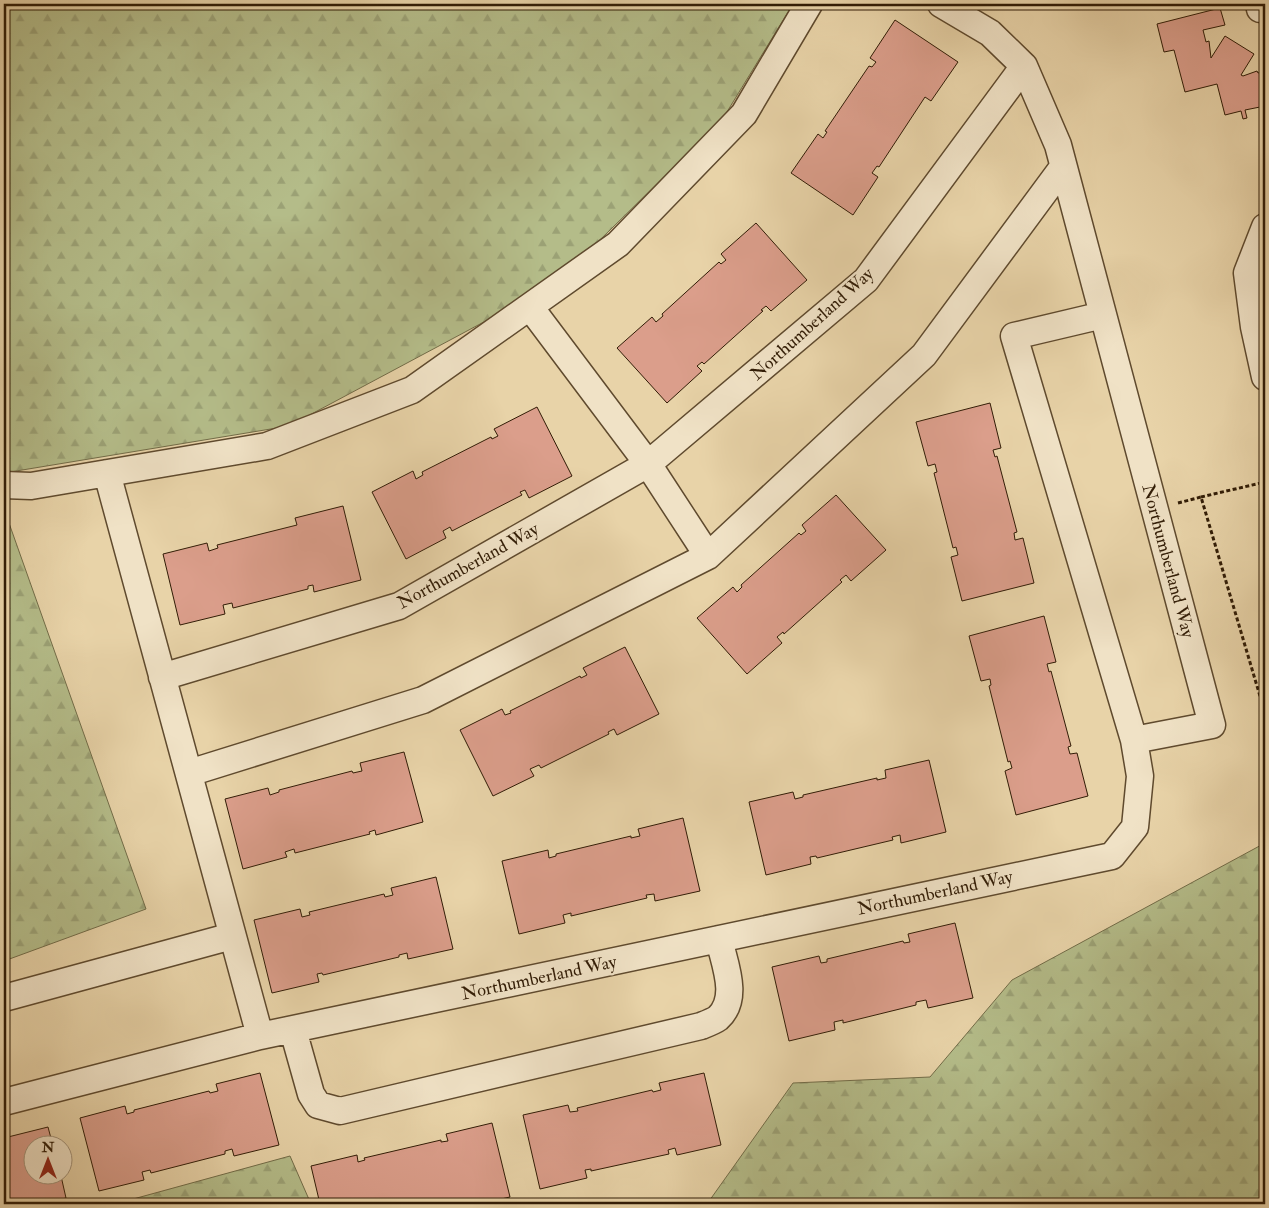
<svg xmlns="http://www.w3.org/2000/svg" width="1269" height="1208" viewBox="0 0 1269 1208" font-family="'IM FELL Double Pica',serif">
	<style>
		.forest { fill: url(#forest-firs); stroke: #726c48 }
		.building { fill: #db9e8b; stroke: #311c06 }
		.lines { fill: none; stroke-linecap: round; stroke-linejoin: round }
		.minor-casing { stroke: #5f4a2e; stroke-width: 29 }
		.path { stroke: #311c06; stroke-width: 3; stroke-dasharray: 4 2.5; stroke-linecap: butt }
		.minor { stroke: #f0e2c6; stroke-width: 26 }
		.labels { text-anchor: middle; dominant-baseline: central; stroke-width: 4.5; stroke-linejoin: round; paint-order: stroke }
		.street-label { font-size: 18px; fill: #311c06; stroke: #f0e2c6 }
	</style>
	<defs>
		<pattern id="forest-firs" width="22" height="20" patternUnits="userSpaceOnUse" patternTransform="scale(1.25)"><rect width="22" height="20" fill="#b4bc89"/><path d="M5 1l3.5 6h-7zM16 11l3.5 6h-7z" fill="#9ba175"/></pattern>
	</defs>
	<rect width="100%" height="100%" fill="#e8d3a8"/>
	<filter id="stains"><feTurbulence type="fractalNoise" baseFrequency=".004" numOctaves="4"/><feColorMatrix values="0 0 0 0 .2 0 0 0 0 .09 0 0 0 0 .02 0 0 0 .5 -.17"/></filter>
	<radialGradient id="worn" r=".72"><stop offset=".6" stop-color="#630" stop-opacity="0"/><stop offset="1" stop-color="#630" stop-opacity=".3"/></radialGradient>
	<path class="forest" d="M4 4H793L722 120 555 284 289 426 4 473Z
		M4 509 146 909 4 961Z
		M1265 843V1204H707L793 1083 930 1077 1012 980Z
		M290 1156 311 1204H115Z"/>
	<path class="building" d="M1220 8 1225 25 1203 30 1206 42 1209 41 1211 58 1225 36 1254 54 1241 75 1243 76 1257 71 1258 73 1265 71V106L1245 110 1247 118 1243 119 1241 111 1225 115 1217 84 1185 92 1174 50 1164 52 1157 24Z
		M895 20 958 62 931 101 925 97 879 167 877 166 872 173 878 177 853 215 791 173 818 134 823 138 827 132 825 131 869 66 872 67 876 62 870 58Z
		M756 223 807 280 771 311 766 306 761 310 763 311 704 364 702 362 697 366 702 371 667 403 617 348 652 317 656 322 663 316 662 314 719 262 721 264 726 260 721 254Z
		M990 403 1001 448 993 450 995 457 997 456 1017 532 1014 533 1015 540 1023 538 1034 583 962 601 951 557 958 555 956 547 953 548 934 473 937 472 935 464 928 466 916 422Z
		M537 407 572 476 529 498 525 490 520 492 522 495 452 531 450 527 443 531 446 538 406 559 372 492 413 471 416 479 423 475 422 472 491 437 492 439 498 436 494 429Z
		M836 495 886 550 851 581 846 575 840 580 842 582 784 634 783 632 777 637 782 643 747 674 697 618 733 587 737 592 742 587 741 585 799 533 801 535 806 531 802 525Z
		M343 506 361 580 314 592 313 585 308 586V589L233 608 232 603 223 605 225 614 180 625 163 554 207 543 209 551 218 548 217 545 297 525 295 518Z
		M1044 616 1056 662 1047 664 1049 672 1051 671 1071 746 1068 747 1070 754 1077 753 1088 796 1016 815 1005 771 1012 768 1010 761 1008 762 989 686 991 685 990 679 981 681 969 636Z
		M625 647 659 714 617 735 614 729 608 732 609 734 541 768 539 765 530 769 534 776 493 796 460 730 502 709 505 715 511 713 510 711 580 676 581 678 587 675 583 668Z
		M404 752 423 822 376 835 375 830 369 832 370 834 295 853 294 849 285 852 287 857 243 869 225 799 268 788 270 795 279 792V790L352 771 353 773 362 771 360 763Z
		M929 760 946 832 901 843 900 835 892 837 893 840 817 858 816 856 810 857 811 864 766 875 749 802 793 792 795 799 803 797V795L877 778V780L886 778 885 770Z
		M683 818 700 891 655 901 654 894 646 895 647 898 571 916V913L563 915 565 923 519 934 502 861 548 850 549 858 556 856V854L631 836V838L640 836 638 829Z
		M436 877 453 949 408 959 407 953 399 955V957L323 975 322 973 317 974 319 982 272 993 254 920 300 909 302 917 310 915 309 912 384 894 385 897 393 895 391 888Z
		M955 923 973 998 928 1008 926 1000 916 1002V1005L843 1023V1020L834 1022 835 1030 789 1041 772 967 819 956 821 963 827 962V959L903 941 904 943 910 942 908 934Z
		M260 1073 279 1145 234 1156 232 1149 225 1151V1154L151 1173 150 1170 142 1172 144 1180 99 1191 80 1118 125 1106 127 1114 134 1112V1110L209 1091 210 1093 218 1091 216 1084Z
		M704 1073 721 1145 677 1155 675 1148 668 1150 669 1154 591 1171V1169L585 1170 587 1178 540 1189 523 1115 568 1105 570 1112 578 1111 577 1108 652 1090 653 1092 661 1090 659 1083Z
		M492 1123 510 1197 479 1204H462L461 1201 448 1204H320L311 1166 357 1155 358 1162 365 1160 364 1158 441 1140V1142L448 1141 446 1134Z
		M48 1127 53 1146H32V1176H61L66 1198 42 1204H21V1203L4 1204V1146L6 1145 4 1138Z"/>
	<g class="lines">
		<defs>
			<path id="minor" d="M1259 4 1260 9 1265 8
				M1265 227 1247 273 1254 327 1265 377
				M530 307 648 464 708 556
				M1103 315 1014 336 1134 740
				M107 473 260 1036 1112 856 1135 827 1140 776 1134 740 1212 725 1058 145 1024 66 990 33 941 4
				M4 485 31 486 267 446 412 390 618 244 744 114 809 4
				M162 677 399 606 648 464 866 280 1024 66
				M189 773 423 700 708 556 924 355 1063 167
				M4 998 232 936
				M293 1030 311 1094 318 1105 340 1111 701 1026C706 1024 714 1021 718 1018 740 998 724 963 719 939
				M4 1102 260 1036"/>
		</defs>
		<use href="#minor" class="minor-casing"/>
		<path class="path" d="M1201 497 1265 482
			M1178 503 1201 497 1265 713"/>
		<use href="#minor" class="minor"/>
	</g>
	<g class="labels">
		<g class="street-label">
			<text transform="translate(812 324) rotate(-42)">Northumberland Way</text>
			<text transform="translate(1168 561) rotate(75)">Northumberland Way</text>
			<text transform="translate(468 566) rotate(-29)">Northumberland Way</text>
			<text transform="translate(935 893) rotate(-12)">Northumberland Way</text>
			<text transform="translate(539 978) rotate(-12)">Northumberland Way</text>
		</g>
	</g>
	<rect width="1269" height="1208" fill="none" stroke="#e8d3a8" stroke-width="20"/>
	<rect x="5" y="5" width="1259" height="1198" fill="none" stroke="#311c06" stroke-width="2.5"/>
	<rect x="10" y="10" width="1249" height="1188" fill="none" stroke="#311c06"/>
	<g transform="translate(48 1160)"><circle r="24" fill="#f0e2c6" stroke="#a49379"/>
	<path d="M0-4L9 19L0 12L-9 19Z" fill="#8f2418"/>
	<text y="-8" font-size="14" font-weight="bold" text-anchor="middle" fill="#311c06">N</text>
	</g>
	<rect width="100%" height="100%" filter="url(#stains)"/>
	<rect width="100%" height="100%" fill="url(#worn)"/>
</svg>
